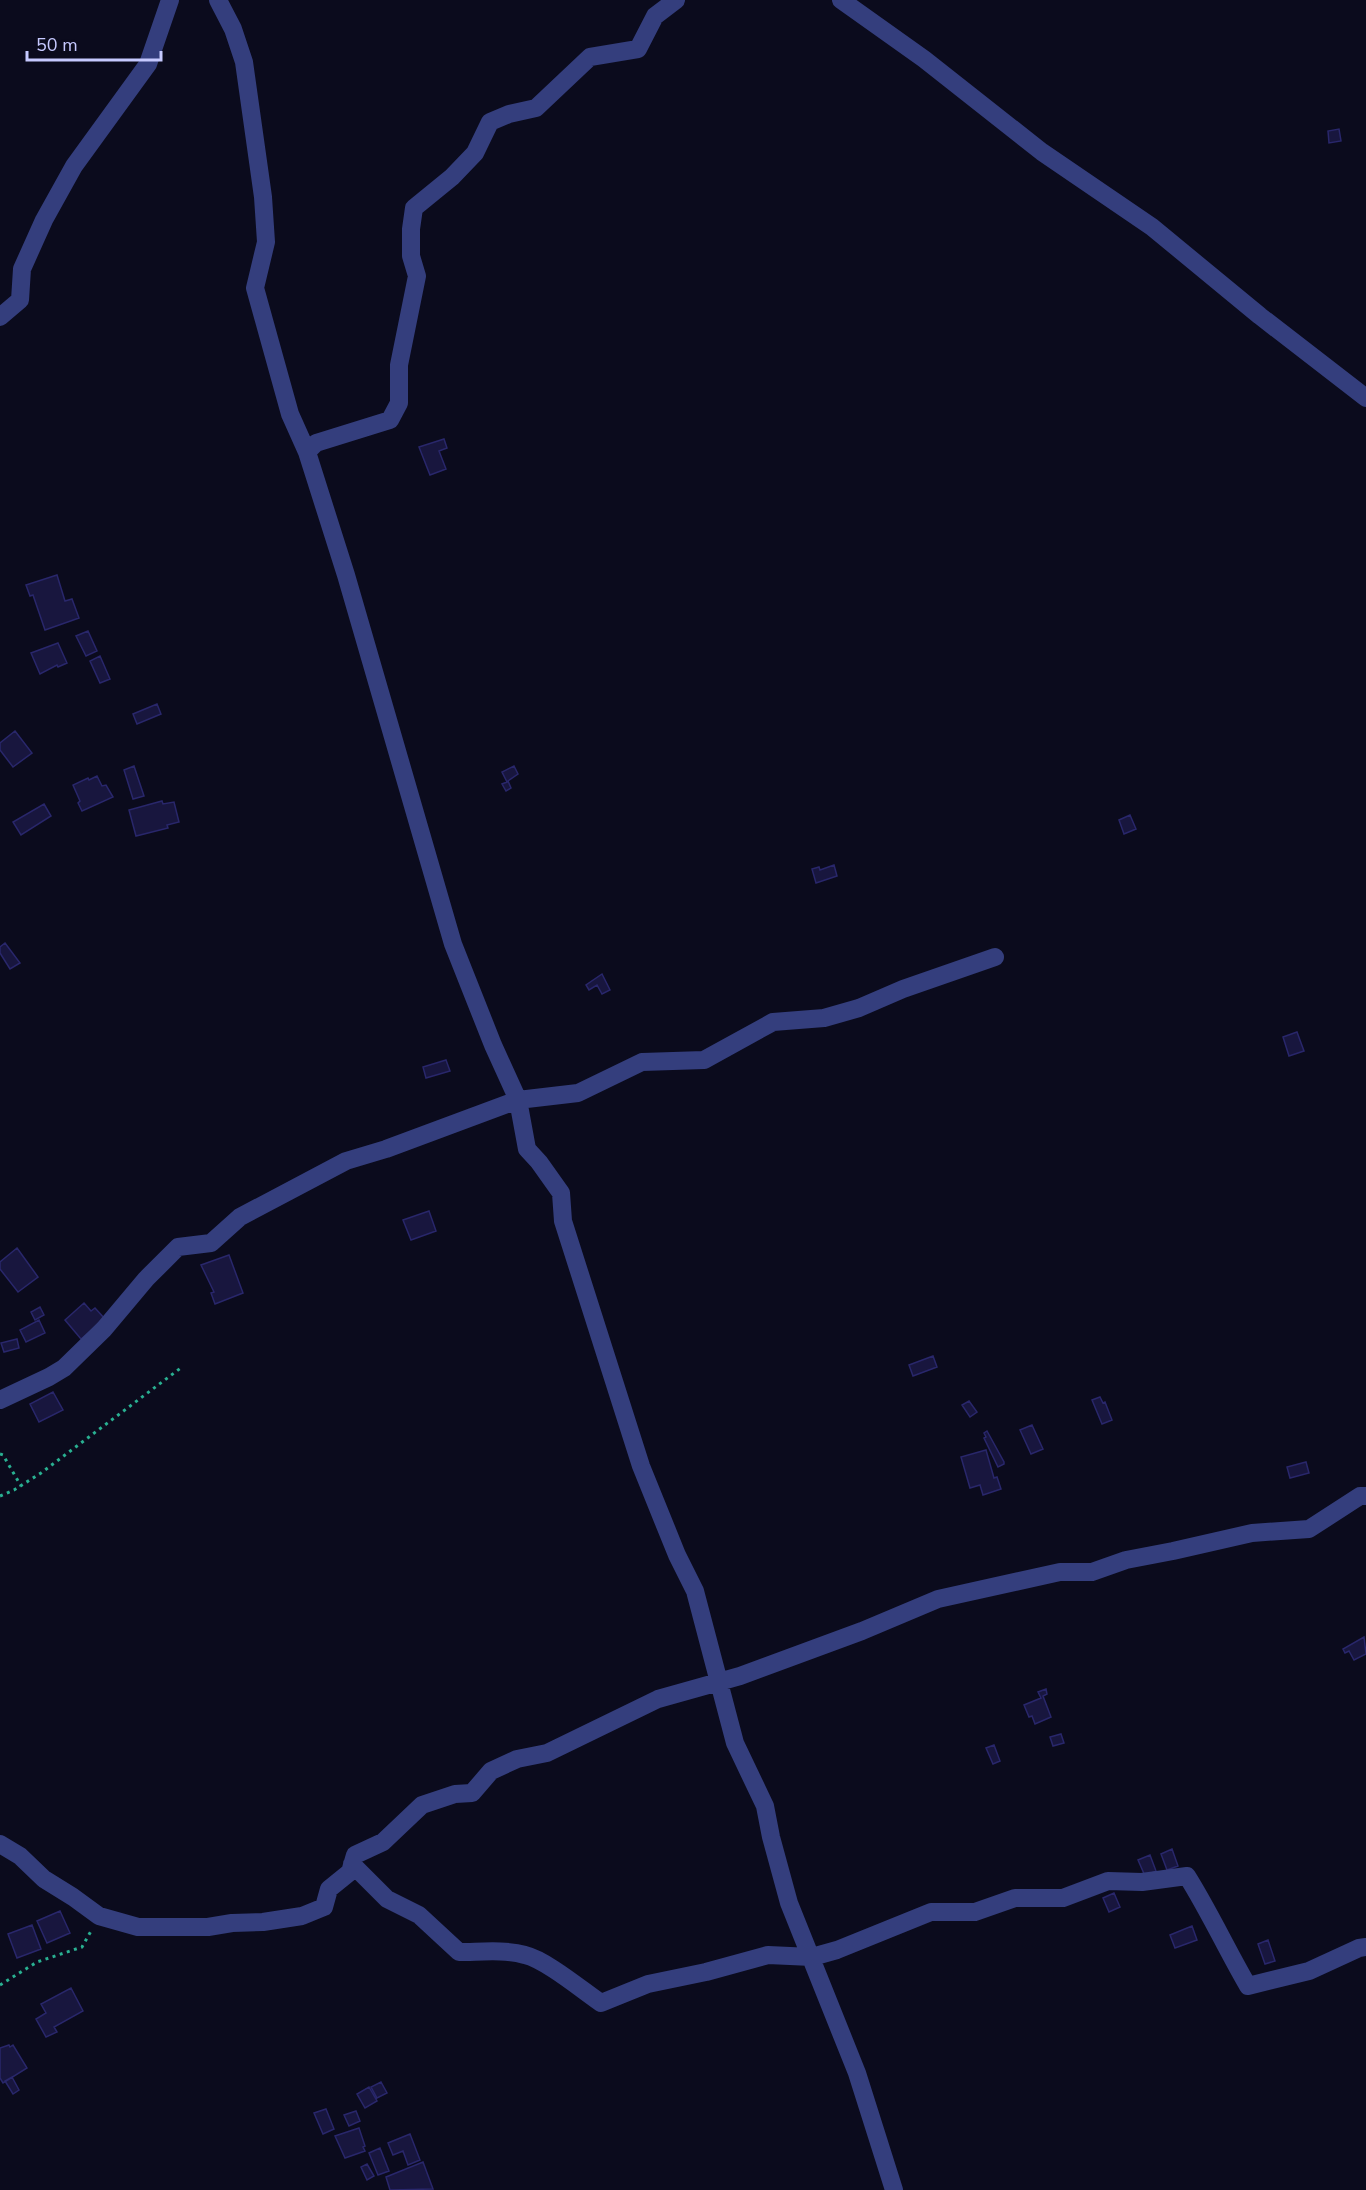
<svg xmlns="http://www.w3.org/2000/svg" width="1366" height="2190" viewBox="0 0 1366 2190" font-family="'Nunito Sans',sans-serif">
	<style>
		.building { fill: #18163e; stroke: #29276b; stroke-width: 1.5 }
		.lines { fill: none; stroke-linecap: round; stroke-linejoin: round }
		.path { stroke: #29b091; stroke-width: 3; stroke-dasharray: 3 4.5; stroke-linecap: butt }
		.minor { stroke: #343e7d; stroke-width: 18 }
	</style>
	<rect width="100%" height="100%" fill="#0b0b1d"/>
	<path class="building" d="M1339 129 1341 141 1329 143 1328 131Z
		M444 439 447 448 439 451 446 469 430 475 419 447Z
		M57 575 65 601 72 599 79 618 45 630 33 595 30 596 26 585Z
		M88 631 97 651 86 656 76 636Z
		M58 643 67 663 58 667 57 665 40 674 31 653Z
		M100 656 110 679 100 683 90 661Z
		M157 704 161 714 137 724 133 714Z
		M15 731 32 753 13 767 0 750V743Z
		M134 766 144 796 133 799 124 770Z
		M514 766 518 774 508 781 511 788 506 791 502 784 507 782 502 772Z
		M97 776 102 786 106 785 113 797 82 811 78 803 80 801 73 785 88 778 89 780Z
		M162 801 163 804 174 802 179 822 167 825 168 828 136 836 129 810Z
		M44 804 51 816 21 835 13 822Z
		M1130 815 1136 829 1124 834 1119 820Z
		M834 865 837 876 816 883 812 869 819 867 820 870Z
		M5 943 20 963 10 969 0 953V947Z
		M602 974 610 990 602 994 597 985 589 990 586 985Z
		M1297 1032 1304 1051 1289 1056 1283 1037Z
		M446 1060 450 1071 426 1078 423 1067Z
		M429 1211 436 1231 411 1240 403 1220Z
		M17 1248 38 1277 18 1292 0 1269V1262Z
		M229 1255 243 1293 215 1304 211 1293 214 1292 201 1265Z
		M84 1303 91 1311 95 1308 105 1319 81 1339 65 1320Z
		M40 1307 44 1315 35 1320 31 1312Z
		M39 1320 45 1333 26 1342 20 1330Z
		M17 1339 19 1348 4 1352 1 1343Z
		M933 1356 937 1367 913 1376 909 1365Z
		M53 1392 63 1410 39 1422 30 1404Z
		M1100 1397 1103 1403 1105 1402 1112 1420 1102 1424 1092 1400Z
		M969 1401 977 1412 970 1417 962 1405Z
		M1032 1425 1043 1449 1031 1454 1020 1430Z
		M987 1431 1004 1462V1464L998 1467 984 1438 986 1437 984 1433Z
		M986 1450 994 1478 997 1477 1001 1489 983 1495 980 1485 970 1488 961 1457Z
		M1306 1462 1309 1473 1290 1478 1287 1467Z
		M1364 1637 1366 1654 1354 1660 1349 1651 1345 1653 1343 1649Z
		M1046 1689 1047 1694 1043 1696 1051 1717 1035 1724 1032 1716 1029 1717 1024 1705 1041 1698 1038 1692Z
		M1061 1734 1064 1743 1053 1746 1050 1737Z
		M994 1745 1000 1761 993 1764 986 1748Z
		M1172 1849 1178 1866 1167 1870 1161 1854Z
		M1150 1855 1156 1871 1145 1876 1138 1860Z
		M1114 1893 1120 1907 1109 1912 1103 1898Z
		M60 1911 70 1933 47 1943 37 1921Z
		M32 1925 41 1949 17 1958 8 1934Z
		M1192 1926 1197 1940 1175 1948 1170 1935Z
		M1268 1940 1275 1961 1265 1964 1258 1944Z
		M71 1988 83 2011 54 2027 57 2032 46 2037 36 2019 46 2013 41 2004Z
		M9 2045 10 2047 13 2045 27 2068 3 2083 0 2078V2048Z
		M12 2077 19 2090 13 2094 5 2081Z
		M381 2082 387 2093 377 2098 371 2087Z
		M369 2087 377 2101 365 2108 357 2094Z
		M326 2109 334 2129 323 2134 314 2113Z
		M356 2111 360 2121 349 2126 344 2115Z
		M359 2128 365 2146 363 2147 365 2151 345 2158 335 2136Z
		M410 2134 420 2160 408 2165 403 2151 393 2155 388 2143Z
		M380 2148 389 2171 378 2175 369 2153Z
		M423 2162 433 2189 390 2190 386 2177Z
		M367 2164 374 2176 367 2180 361 2167Z"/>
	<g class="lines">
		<path class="path" d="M0 1454 3 1455 21 1486
			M0 1496 14 1490 41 1473 182 1367
			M0 1985 37 1962 82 1947 91 1931"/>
		<path class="minor" d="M218 0 233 29 244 62 263 197 266 242 255 288 290 414 307 452 346 575 453 944 493 1045 518 1100 527 1149 539 1162 561 1193 563 1221 641 1466 677 1555 695 1591 735 1743 765 1806 771 1837 789 1903 857 2073 894 2190
			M841 0 924 59 1042 152 1152 227 1260 316 1366 398
			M0 317 20 300 22 269 44 220 74 166 148 64 170 0
			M307 452 316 443 390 420 399 403V365L417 276 411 256V229L414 208 452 177 475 153 490 122 509 114 536 108 590 57 638 49 655 16 676 0
			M0 1400 49 1377 64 1368 104 1329 146 1279 178 1247 211 1243 240 1217 346 1161 386 1149 518 1100 578 1093 642 1062 704 1060 773 1022 824 1018 859 1008 903 989 995 957
			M0 1844 20 1856 44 1879 73 1897 99 1916 138 1927H208L232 1923 263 1922 302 1916 324 1907 329 1889 350 1872 355 1855 383 1842 422 1805 455 1794 472 1793 491 1771 517 1759 547 1753 658 1699 740 1676 862 1631 938 1599 1060 1572H1092L1126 1560 1173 1551 1252 1533 1309 1529 1360 1496H1366
			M352 1864 387 1899 419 1915 459 1952C480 1952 504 1949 525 1955 546 1960 582 1990 601 2003L648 1984 706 1972 768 1955 812 1957 837 1950 931 1912H975L1015 1898H1063L1108 1881 1142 1882 1187 1876C1209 1911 1227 1950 1248 1986L1309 1971 1359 1948 1366 1947"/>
	</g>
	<path d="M27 51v9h134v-9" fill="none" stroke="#c6c9ff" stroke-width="3"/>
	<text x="36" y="51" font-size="18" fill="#c6c9ff" stroke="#0b0b1d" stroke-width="4.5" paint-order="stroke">50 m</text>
</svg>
